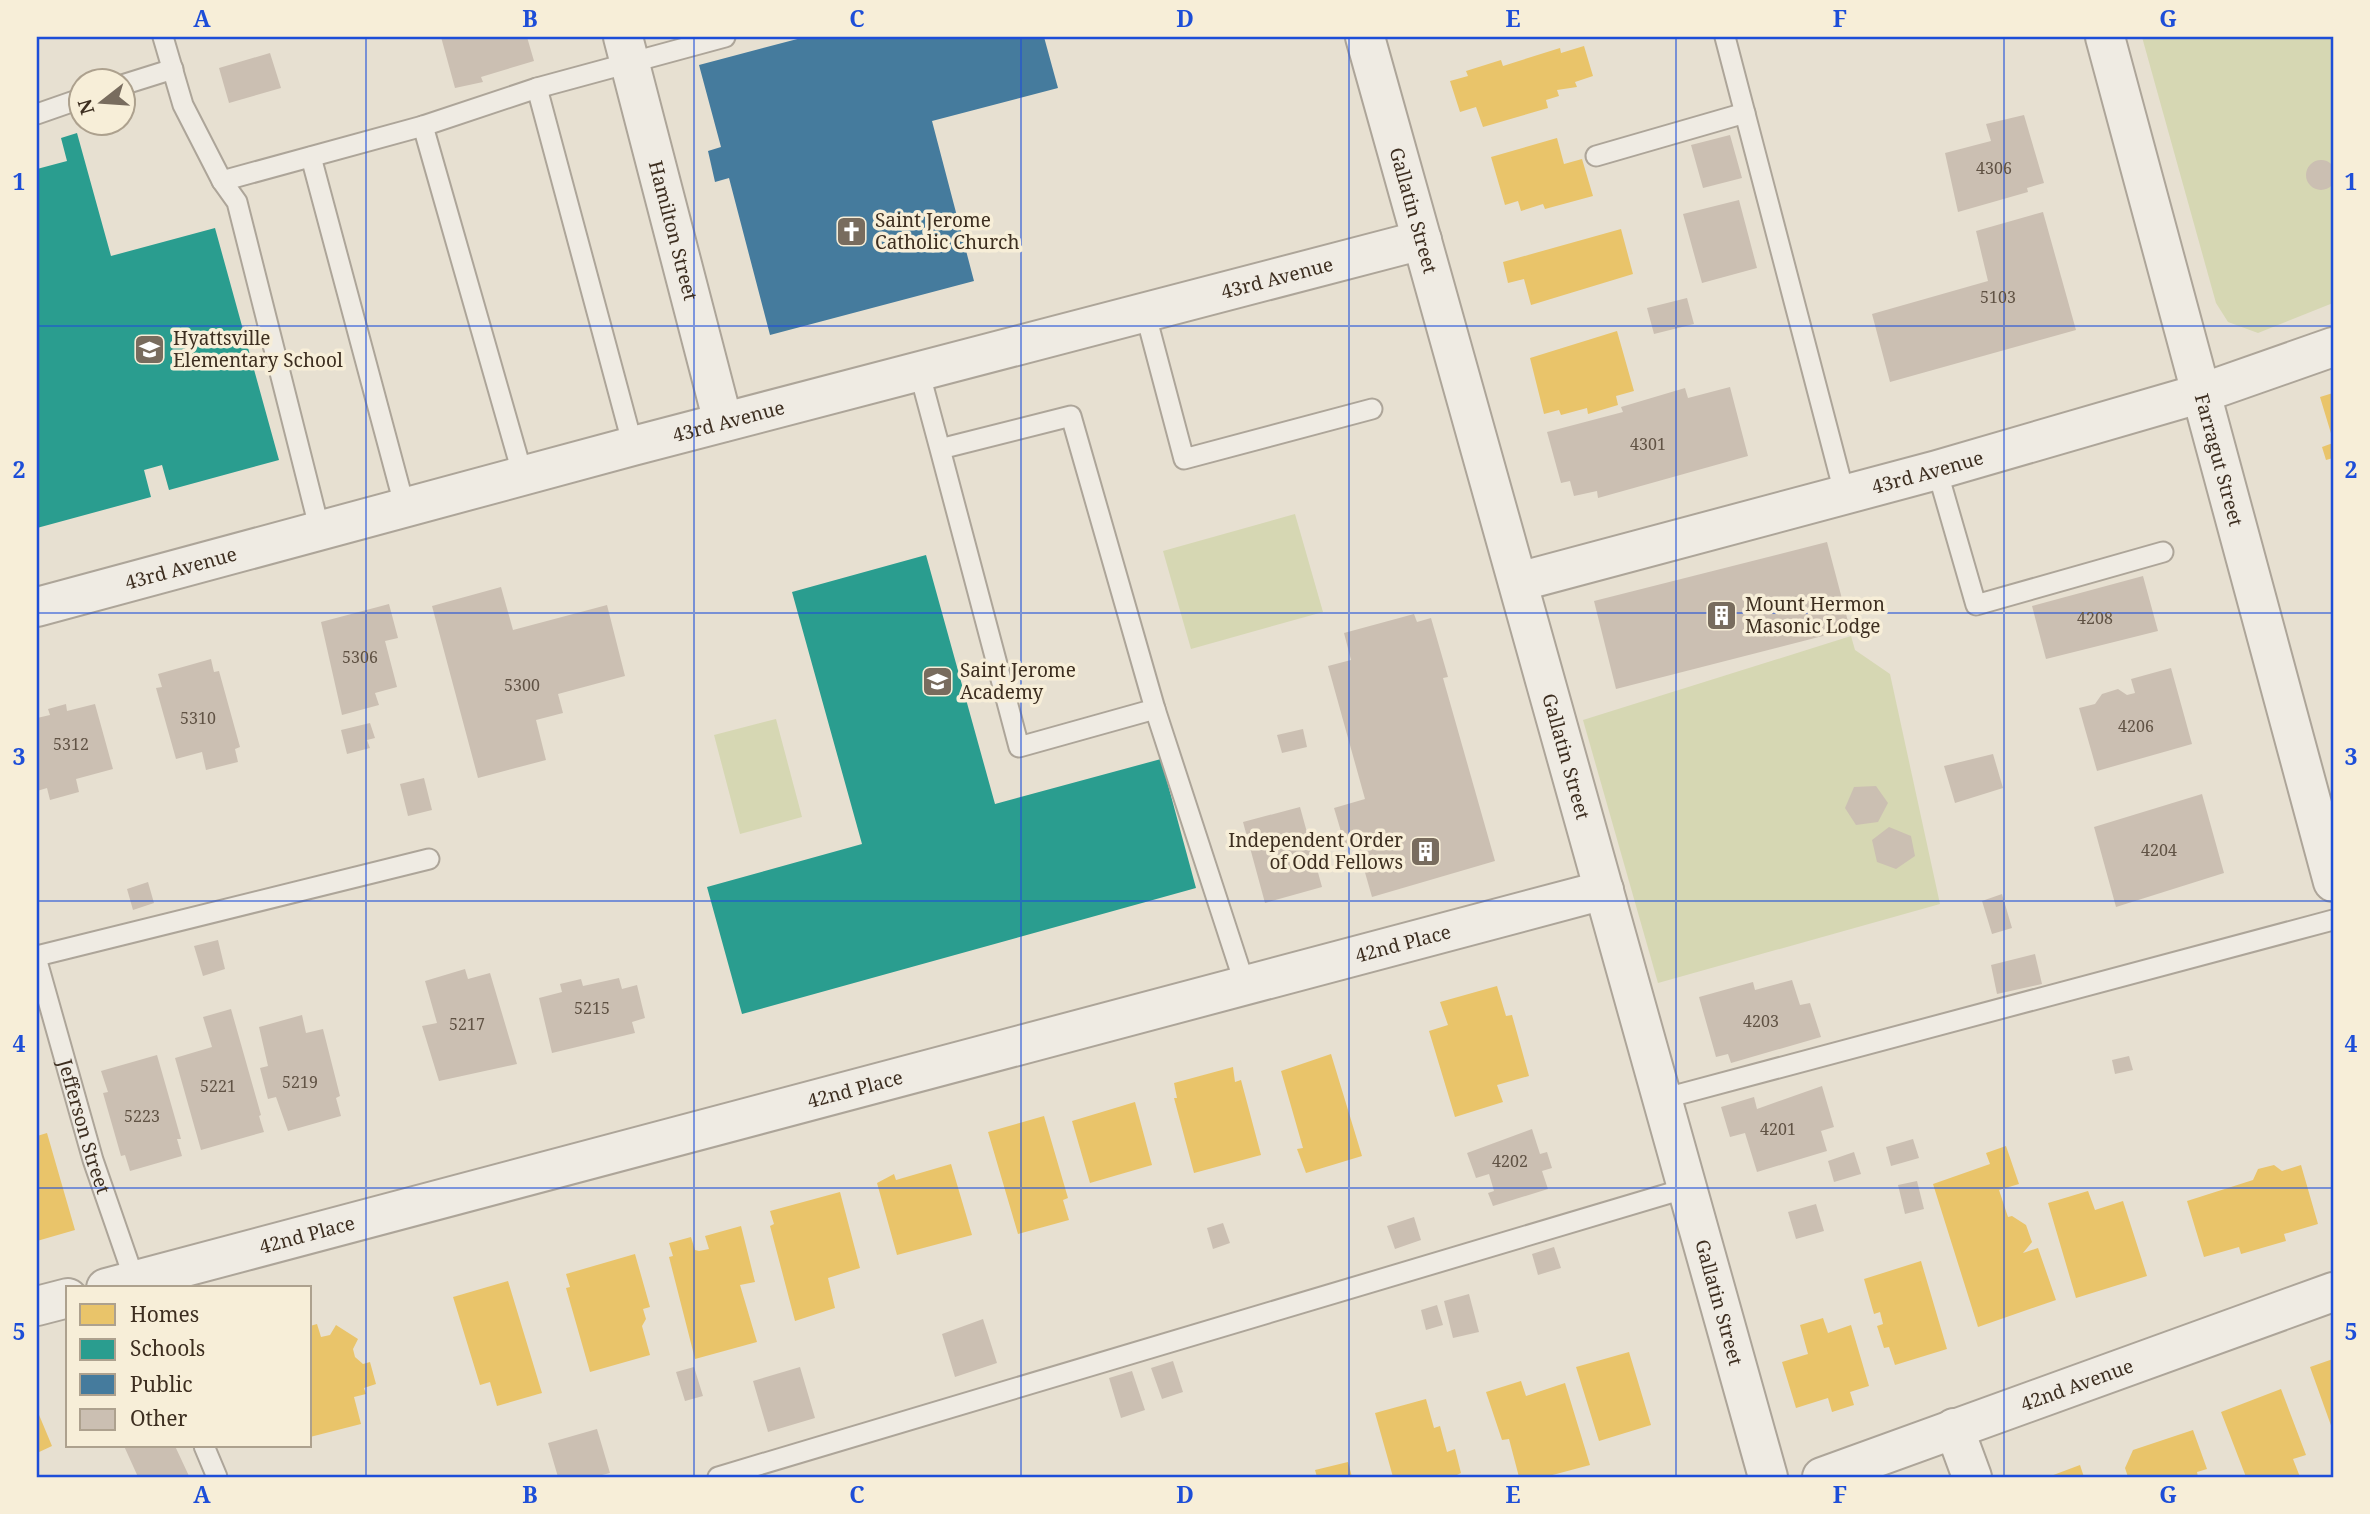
<svg xmlns="http://www.w3.org/2000/svg" width="2370" height="1514" viewBox="0 0 2370 1514" font-family="'Noto Serif',serif">
	<style>
		.green { fill: #d6d7b3 }
		.homes { fill: #e9c46a }
		.schools { fill: #2a9d8f }
		.public { fill: #457b9d }
		.building { fill: #cbbfb2 }
		.lines { fill: none; stroke-linecap: round; stroke-linejoin: round }
		.service-casing { stroke: #ada599; stroke-width: 23 }
		.minor-casing { stroke: #ada599; stroke-width: 42 }
		.tertiary-casing { stroke: #ada599; stroke-width: 42 }
		.service { stroke: #efebe3; stroke-width: 19 }
		.minor { stroke: #efebe3; stroke-width: 38 }
		.tertiary { stroke: #efebe3; stroke-width: 38 }
		.grid { fill: none; stroke: #1d4ed8; stroke-width: 2; stroke-opacity: 0.55 }
		.labels { text-anchor: middle; dominant-baseline: central; stroke-width: 7; stroke-linejoin: round; paint-order: stroke }
		.number-label { font-size: 16px; fill: #605244 }
		.street-label { font-size: 19px; fill: #3d2e20; stroke: #f7eed8 }
		.poi-label { font-size: 19px; fill: #3d2e20; stroke: #f7eed8; text-anchor: start }
		.neatline { fill: none; stroke: #1d4ed8; stroke-width: 2.5 }
		.grid-label { font-size: 23px; text-anchor: middle; font-weight: bold; fill: #1d4ed8 }
	</style>
	<rect width="100%" height="100%" fill="#e7e0d1"/>
	<path class="green" d="M2142 37H2333V303L2258 333 2228 322 2216 303Z
		M1295 514 1323 612 1191 649 1163 551Z
		M1851 636 1855 650 1890 674 1940 904 1658 983 1583 720Z
		M776 719 802 817 740 834 714 735Z"/>
	<path class="homes" d="M1584 46 1593 76 1575 82 1577 87 1557 90 1559 96 1546 100 1548 108 1483 127 1476 107 1460 112 1450 81 1468 76 1466 71 1501 60 1503 66 1560 48 1561 53Z
		M1557 138 1564 164 1582 159 1593 196 1545 209 1543 204 1521 211 1518 201 1505 205 1491 157Z
		M1621 229 1633 274 1531 305 1524 279 1508 283 1503 262Z
		M1617 331 1634 391 1616 396 1618 405 1588 414 1587 408 1561 415 1559 410 1544 414 1530 358Z
		M2333 393V440L2320 397Z
		M2333 443V458L2326 460 2322 447Z
		M1497 986 1506 1016 1512 1015 1529 1076 1497 1085 1503 1102 1455 1117 1429 1031 1448 1025 1440 1002Z
		M1331 1054 1362 1156 1306 1173 1297 1149 1303 1148 1281 1071Z
		M1233 1067 1235 1082 1241 1080 1261 1155 1194 1173 1174 1098H1177L1174 1083Z
		M1135 1102 1152 1165 1090 1183 1072 1121Z
		M1044 1116 1068 1198 1063 1200 1069 1220 1018 1234 988 1132Z
		M47 1133 75 1230 37 1241V1136Z
		M2006 1146 2019 1184 1999 1190 2008 1217 2012 1216 2026 1225 2032 1242 2023 1253 2038 1248 2056 1300 1978 1327 1933 1184 1990 1164 1986 1153Z
		M951 1164 972 1235 897 1255 877 1183 894 1174 896 1180Z
		M2274 1165 2282 1171 2301 1165 2318 1224 2284 1234 2286 1241 2241 1254 2239 1247 2204 1257 2187 1201 2253 1180 2258 1169Z
		M2088 1191 2095 1210 2123 1201 2147 1276 2076 1298 2048 1203Z
		M840 1192 860 1268 828 1278 835 1308 795 1321 770 1226 774 1224 770 1211Z
		M741 1226 755 1282 740 1285 757 1342 695 1359 669 1257 673 1256 669 1243 691 1237 695 1250 699 1251 709 1249 705 1236Z
		M635 1254 650 1307 643 1309 646 1319 642 1326 650 1355 590 1372 566 1288 570 1287 566 1274Z
		M1921 1261 1947 1349 1895 1365 1889 1347 1884 1348 1877 1326 1883 1324 1880 1312 1874 1314 1864 1279Z
		M508 1281 542 1393 497 1406 490 1382 480 1385 453 1297Z
		M1823 1318 1828 1333 1851 1325 1869 1386 1850 1392 1854 1405 1832 1412 1828 1398 1796 1408 1782 1362 1808 1354 1800 1325Z
		M317 1324 321 1337 330 1335 336 1325 358 1339 353 1349 355 1357 363 1364 370 1362 376 1384 364 1388 366 1394 354 1397 361 1424 310 1437V1326Z
		M1629 1352 1651 1425 1599 1441 1576 1367Z
		M2333 1359V1431L2310 1367Z
		M1521 1381 1526 1396 1565 1383 1590 1465 1545 1477H1519L1509 1439 1502 1440 1486 1392Z
		M2281 1389 2306 1455 2293 1459 2300 1477H2246L2221 1412Z
		M1426 1399 1434 1428 1440 1426 1447 1452 1455 1449 1461 1473 1453 1477H1393L1375 1413Z
		M37 1410 52 1446 37 1453Z
		M2193 1430 2207 1469 2197 1472 2198 1477H2128L2125 1468 2133 1450Z
		M1348 1462 1352 1477H1317L1315 1470Z
		M2080 1465 2084 1477H2048Z"/>
	<path class="schools" d="M77 133 111 256 215 228 279 460 169 490 162 465 144 470 151 497 37 528V169L67 161 61 138Z
		M926 555 995 804 1161 759 1196 888 742 1014 707 887 862 844 792 592Z"/>
	<path class="public" d="M805 37H1044L1058 88 932 121 974 281 770 335 729 178 715 182 708 151 721 147 699 65Z"/>
	<path class="building" d="M441 37H527L534 61 481 77 483 82 455 88Z
		M270 53 281 88 229 103 219 68Z
		M2024 115 2044 183 2027 188 2028 192 1958 212 1945 153 1991 141 1986 124Z
		M1730 135 1742 178 1703 188 1691 145Z
		M2306 175a15 15 0 1 1 30 0a15 15 0 1 1-30 0Z
		M1739 200 1757 268 1702 283 1683 214Z
		M2043 212 2076 330 1890 382 1872 314 1988 281 1976 231Z
		M1687 298 1694 324 1654 334 1647 308Z
		M1730 387 1748 456 1598 498 1597 491 1574 496 1570 481 1561 483 1547 432 1623 412 1621 407 1685 388 1688 398Z
		M1827 542 1850 629 1616 689 1594 601Z
		M2143 576 2158 631 2046 659 2032 606Z
		M501 587 513 630 607 605 625 676 558 694 563 713 536 720 546 760 478 778 432 606Z
		M389 604 398 638 385 641 397 687 375 693 379 705 342 715 321 622Z
		M1414 614 1417 622 1431 618 1448 677 1443 678 1495 861 1372 897 1356 841 1345 845 1334 808 1365 799 1328 666 1351 660 1344 633Z
		M211 659 214 672 219 671 240 747 235 749 238 762 206 770 202 752 176 759 156 688 162 687 158 674Z
		M2171 668 2192 744 2097 771 2079 708 2095 704 2102 694 2118 689 2127 695 2135 693 2131 679Z
		M66 704 67 711 95 704 113 769 76 779 79 792 50 800 47 788 37 791V718L50 715 48 709Z
		M370 723 375 738 367 740 370 748 347 754 341 730Z
		M1303 729 1307 747 1282 753 1277 735Z
		M1993 754 2003 788 1955 803 1944 766Z
		M424 778 432 810 408 816 400 784Z
		M1876 786 1888 803 1878 822 1856 825 1845 808 1854 787Z
		M2202 794 2224 873 2116 907 2094 827Z
		M1300 807 1322 887 1265 903 1243 822Z
		M1889 827 1911 836 1915 856 1896 869 1877 862 1872 840Z
		M148 882 154 903 133 910 127 889Z
		M2002 894 2012 928 1992 934 1982 901Z
		M218 940 225 969 203 976 194 946Z
		M2035 954 2042 984 1997 994 1991 965Z
		M465 969 468 979 490 973 517 1064 439 1081 422 1026 437 1023 425 981Z
		M619 978 622 989 637 985 645 1018 632 1022 635 1033 552 1053 539 998 562 992 560 984 581 979 583 986Z
		M1792 980 1800 1005 1810 1003 1821 1037 1731 1063 1728 1054 1716 1057 1699 997 1753 982 1755 990Z
		M231 1009 261 1115 259 1116 264 1132 201 1150 175 1058 212 1047 203 1017Z
		M302 1015 306 1033 323 1029 340 1096 336 1098 341 1116 288 1131 276 1097 268 1099 260 1068 268 1066 259 1027Z
		M157 1055 181 1139H177L182 1156 130 1171 125 1155 121 1156 103 1093 108 1092 101 1071Z
		M2129 1056 2133 1070 2115 1074 2112 1060Z
		M1822 1086 1834 1127 1821 1131 1827 1151 1757 1172 1745 1133 1730 1137 1721 1107 1754 1097 1757 1109Z
		M1532 1129 1540 1154 1547 1152 1552 1168 1542 1171 1548 1189 1493 1206 1488 1193 1494 1191 1489 1174 1476 1178 1467 1153Z
		M1913 1139 1919 1158 1891 1166 1886 1147Z
		M1854 1152 1861 1174 1834 1182 1828 1161Z
		M1917 1181 1924 1209 1905 1214 1898 1185Z
		M1816 1204 1824 1231 1796 1239 1788 1212Z
		M1414 1217 1421 1240 1395 1249 1387 1226Z
		M1223 1223 1230 1243 1213 1249 1207 1228Z
		M1554 1247 1561 1268 1538 1275 1532 1254Z
		M1469 1294 1479 1332 1453 1338 1444 1301Z
		M1437 1305 1443 1325 1426 1330 1421 1310Z
		M983 1319 997 1363 955 1377 942 1334Z
		M1173 1361 1183 1392 1162 1399 1151 1368Z
		M694 1367 703 1396 685 1401 676 1372Z
		M800 1367 815 1418 768 1432 753 1381Z
		M1132 1371 1145 1410 1121 1418 1109 1378Z
		M597 1429 610 1473 594 1477H558L548 1443Z
		M124 1446H175L189 1476 138 1477Z"/>
	<g class="lines">
		<defs>
			<g id="service">
				<path d="M163 37 183 105 222 181 237 202 320 531"/>
				<path d="M1725 37 1845 496"/>
				<path d="M122 85 173 69"/>
				<path d="M537 88 633 446"/>
				<path d="M37 114 80 99"/>
				<path d="M423 126 523 476"/>
				<path d="M1596 156 1745 113"/>
				<path d="M311 157 405 508"/>
				<path d="M222 181 423 126 537 88 725 37"/>
				<path d="M1145 312 1184 459 1372 409"/>
				<path d="M919 371 940 449 1019 747 1155 709 1071 416 940 449"/>
				<path d="M1937 470 1976 605 2163 552"/>
				<path d="M1155 709 1245 985"/>
				<path d="M37 956 429 859"/>
				<path id="s1" d="M37 961 93 1160 137 1287"/>
				<path d="M1662 1099 2333 920"/>
				<path d="M204 1446 217 1477"/>
				<path d="M718 1477 1687 1188"/>
			</g>
			<g id="minor">
				<path id="s2" d="M623 37 723 422"/>
				<path id="s3" d="M1518 582 1937 470 2202 393 2333 347"/>
				<path id="s4" d="M37 607 633 446 1422 240"/>
				<path id="s5" d="M106 1288 1604 890"/>
				<path d="M37 1306 68 1298"/>
				<path d="M1954 1428 1972 1477"/>
			</g>
			<g id="tertiary">
				<path id="s6" d="M1365 37 1768 1477"/>
				<path id="s7" d="M2105 37 2333 882"/>
				<path id="s8" d="M1822 1477 2333 1292"/>
			</g>
		</defs>
		<use href="#service" class="service-casing"/>
		<use href="#minor" class="minor-casing"/>
		<use href="#tertiary" class="tertiary-casing"/>
		<use href="#service" class="service"/>
		<use href="#minor" class="minor"/>
		<use href="#tertiary" class="tertiary"/>
	</g>
	<path class="grid" d="M366 37V1477M694 37V1477M1021 37V1477M1349 37V1477M1676 37V1477M2004 37V1477M37 326H2333M37 613H2333M37 901H2333M37 1188H2333"/>
	<defs>
		<symbol id="church-square" viewBox="-11 -11 22 22"><rect x="-9" y="-9" width="18" height="18" rx="4" fill="#786c5e" stroke="#f7eed8"/><path d="M-1.2-6h2.4v3.5h3.3v2.4h-3.3V6h-2.4V-.1h-3.3v-2.4h3.3Z" fill="#fff"/></symbol>
		<symbol id="school-square" viewBox="-11 -11 22 22"><rect x="-9" y="-9" width="18" height="18" rx="4" fill="#786c5e" stroke="#f7eed8"/><path d="M0-5L7-2L0 1L-7-2ZM-4 1L0 2.5L4 1V4Q0 6-4 4Z" fill="#fff"/></symbol>
		<symbol id="building-square" viewBox="-11 -11 22 22"><rect x="-9" y="-9" width="18" height="18" rx="4" fill="#786c5e" stroke="#f7eed8"/><path d="M-4-6H4V6H1V3H-1V6H-4ZM-2.5-4.3h1.7v1.8h-1.7ZM.8-4.3h1.7v1.8H.8ZM-2.5-1h1.7V.8h-1.7ZM.8-1h1.7V.8H.8Z" fill="#fff"/></symbol>
	</defs>
	<g fill-rule="evenodd">
		<use href="#church-square" x="834" y="214" width="35" height="35"/>
		<use href="#school-square" x="132" y="332" width="35" height="35"/>
		<use href="#building-square" x="1704" y="598" width="35" height="35"/>
		<use href="#school-square" x="920" y="664" width="35" height="35"/>
		<use href="#building-square" x="1408" y="834" width="35" height="35"/>
	</g>
	<g class="labels">
		<g class="number-label">
			<text x="1994" y="168">4306</text>
			<text x="1998" y="297">5103</text>
			<text x="1648" y="444">4301</text>
			<text x="2095" y="618">4208</text>
			<text x="360" y="657">5306</text>
			<text x="522" y="685">5300</text>
			<text x="198" y="718">5310</text>
			<text x="2136" y="726">4206</text>
			<text x="71" y="744">5312</text>
			<text x="2159" y="850">4204</text>
			<text x="592" y="1008">5215</text>
			<text x="1761" y="1021">4203</text>
			<text x="467" y="1024">5217</text>
			<text x="300" y="1082">5219</text>
			<text x="218" y="1086">5221</text>
			<text x="142" y="1116">5223</text>
			<text x="1778" y="1129">4201</text>
			<text x="1510" y="1161">4202</text>
		</g>
		<g class="street-label">
			<text stroke="none"><textPath href="#s6" startOffset="180">Gallatin Street</textPath></text>
			<text stroke="none"><textPath href="#s2" startOffset="200">Hamilton Street</textPath></text>
			<text stroke="none"><textPath href="#s4" startOffset="1283">43rd Avenue</textPath></text>
			<text stroke="none"><textPath href="#s4" startOffset="716">43rd Avenue</textPath></text>
			<text stroke="none"><textPath href="#s7" startOffset="438">Farragut Street</textPath></text>
			<text stroke="none"><textPath href="#s3" startOffset="424">43rd Avenue</textPath></text>
			<text stroke="none"><textPath href="#s4" startOffset="149">43rd Avenue</textPath></text>
			<text stroke="none"><textPath href="#s6" startOffset="747">Gallatin Street</textPath></text>
			<text stroke="none"><textPath href="#s5" startOffset="1342">42nd Place</textPath></text>
			<text stroke="none"><textPath href="#s5" startOffset="775">42nd Place</textPath></text>
			<text stroke="none"><textPath href="#s1" startOffset="172">Jefferson Street</textPath></text>
			<text stroke="none"><textPath href="#s5" startOffset="208">42nd Place</textPath></text>
			<text stroke="none"><textPath href="#s6" startOffset="1314">Gallatin Street</textPath></text>
			<text stroke="none"><textPath href="#s8" startOffset="271">42nd Avenue</textPath></text>
		</g>
		<g class="poi-label">
			<text x="875" y="220">Saint Jerome<tspan x="875" dy="22">Catholic Church</tspan></text>
			<text x="173" y="338">Hyattsville<tspan x="173" dy="22">Elementary School</tspan></text>
			<text x="1745" y="604">Mount Hermon<tspan x="1745" dy="22">Masonic Lodge</tspan></text>
			<text x="960" y="670">Saint Jerome<tspan x="960" dy="22">Academy</tspan></text>
			<text x="1403" y="840" text-anchor="end">Independent Order<tspan x="1403" dy="22">of Odd Fellows</tspan></text>
		</g>
	</g>
	<rect width="2370" height="1514" fill="none" stroke="#f7eed8" stroke-width="77"/>
	<rect x="66" y="1286" width="245" height="161" fill="#f7eed8" stroke="#ada18e" stroke-width="2"/>
	<rect x="80" y="1304" width="35" height="21" fill="#e9c46a" stroke="#ada18e" stroke-width="2"/>
	<text x="130" y="1322" font-size="21" fill="#3d2e20">Homes</text>
	<rect x="80" y="1339" width="35" height="21" fill="#2a9d8f" stroke="#ada18e" stroke-width="2"/>
	<text x="130" y="1356" font-size="21" fill="#3d2e20">Schools</text>
	<rect x="80" y="1374" width="35" height="21" fill="#457b9d" stroke="#ada18e" stroke-width="2"/>
	<text x="130" y="1392" font-size="21" fill="#3d2e20">Public</text>
	<rect x="80" y="1409" width="35" height="21" fill="#cbbfb2" stroke="#ada18e" stroke-width="2"/>
	<text x="130" y="1426" font-size="21" fill="#3d2e20">Other</text>
	<g transform="translate(102 102) rotate(253)"><circle r="33" fill="#f7eed8" stroke="#ada18e" stroke-width="2"/>
	<path d="M0-5L12 26L0 18L-12 26Z" fill="#786c5e"/>
	<text y="-10" font-size="19" font-weight="bold" text-anchor="middle" fill="#3d2e20">N</text>
	</g>
	<rect x="38" y="38" width="2294" height="1438" class="neatline"/>
	<g class="grid-label">
		<text x="202" y="27">A</text>
		<text x="530" y="27">B</text>
		<text x="857" y="27">C</text>
		<text x="1185" y="27">D</text>
		<text x="1513" y="27">E</text>
		<text x="1840" y="27">F</text>
		<text x="2168" y="27">G</text>
		<text x="19" y="190">1</text>
		<text x="2351" y="190">1</text>
		<text x="19" y="478">2</text>
		<text x="2351" y="478">2</text>
		<text x="19" y="765">3</text>
		<text x="2351" y="765">3</text>
		<text x="19" y="1052">4</text>
		<text x="2351" y="1052">4</text>
		<text x="19" y="1340">5</text>
		<text x="2351" y="1340">5</text>
		<text x="202" y="1503">A</text>
		<text x="530" y="1503">B</text>
		<text x="857" y="1503">C</text>
		<text x="1185" y="1503">D</text>
		<text x="1513" y="1503">E</text>
		<text x="1840" y="1503">F</text>
		<text x="2168" y="1503">G</text>
	</g>
</svg>
